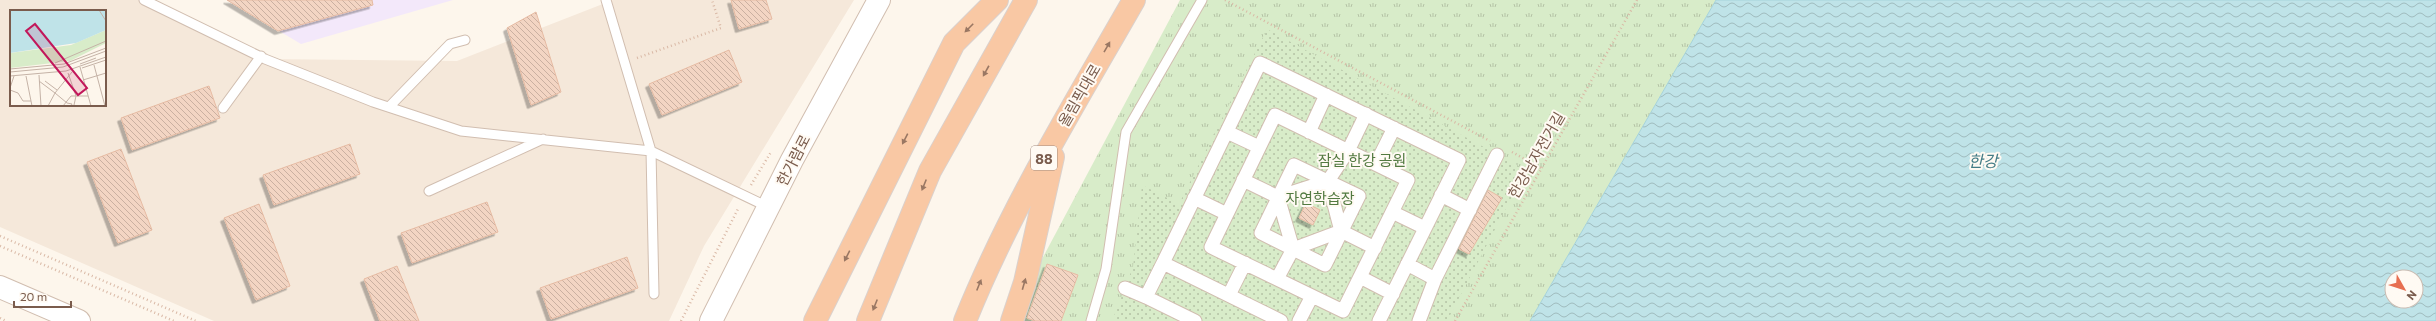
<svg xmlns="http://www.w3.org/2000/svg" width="2436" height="321" viewBox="0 0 2436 321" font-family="Commissioner,'Noto Sans KR',sans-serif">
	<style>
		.residential { fill: #f5e8da; fill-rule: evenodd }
		.education { fill: #f3e8fa }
		.park { fill: url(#park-tufts) }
		.garden { fill: url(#garden-dots) }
		.water { fill: url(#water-waves); stroke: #a5d3da; fill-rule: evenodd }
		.building { fill: url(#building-back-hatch); stroke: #e6bba3; filter: url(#shadow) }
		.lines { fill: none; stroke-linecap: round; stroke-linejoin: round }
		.service-casing { stroke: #d1beb0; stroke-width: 11 }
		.pedestrian-casing { stroke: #d1beb0; stroke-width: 15 }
		.tertiary-casing { stroke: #d1beb0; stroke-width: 24 }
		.trunk-casing { stroke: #dad1cd; stroke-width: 24 }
		.path { stroke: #d9b8a5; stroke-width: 2.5; stroke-dasharray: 1 3; stroke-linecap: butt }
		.service { stroke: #fff; stroke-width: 9 }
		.pedestrian { stroke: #fff; stroke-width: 13 }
		.tertiary { stroke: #fff; stroke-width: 22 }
		.trunk { stroke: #f9c8a4; stroke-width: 22 }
		.oneway { fill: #9a7763 }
		.labels { text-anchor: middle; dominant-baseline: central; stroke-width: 4; stroke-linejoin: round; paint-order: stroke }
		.shield { fill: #fffaf3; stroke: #a28b7f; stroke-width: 1 }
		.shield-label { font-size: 14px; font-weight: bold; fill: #7a5c4d }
		.street-label { font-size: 15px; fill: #7a5c4d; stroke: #fffaf3 }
		.park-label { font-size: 15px; fill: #537a41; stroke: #fffaf3 }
		.water-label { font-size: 16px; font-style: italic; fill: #437c86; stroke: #fffaf3 }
		.inset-river { fill: none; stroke: #bfe3e8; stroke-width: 2 }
		.inset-road { fill: none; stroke: #c5b3a7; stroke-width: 1 }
		.view { fill: #c2185b; fill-opacity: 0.15; stroke: #c2185b; stroke-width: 2 }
		.inset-edge { fill: none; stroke: #7a5c4d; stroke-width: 2 }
	</style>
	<defs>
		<pattern id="park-tufts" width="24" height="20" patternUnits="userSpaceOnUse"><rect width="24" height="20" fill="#d8ecc9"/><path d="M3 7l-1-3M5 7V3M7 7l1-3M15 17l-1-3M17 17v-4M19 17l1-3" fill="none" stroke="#b4c2a5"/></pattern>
		<pattern id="garden-dots" width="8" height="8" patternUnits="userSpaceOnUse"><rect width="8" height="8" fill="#d8ecc9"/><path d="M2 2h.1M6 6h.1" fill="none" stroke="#b4c2a5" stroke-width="1.8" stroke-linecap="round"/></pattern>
		<pattern id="water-waves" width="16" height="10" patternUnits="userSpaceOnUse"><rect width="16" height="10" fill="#bfe3e8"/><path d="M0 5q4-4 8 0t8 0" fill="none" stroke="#a0bbbe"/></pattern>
		<pattern id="building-back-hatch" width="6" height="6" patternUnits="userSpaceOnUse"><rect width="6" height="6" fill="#f3d5c3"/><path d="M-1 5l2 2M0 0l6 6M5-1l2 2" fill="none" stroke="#cab0a1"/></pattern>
		<filter id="shadow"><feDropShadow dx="-3.5" dy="3.5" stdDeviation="0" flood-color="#0004"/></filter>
	</defs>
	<rect width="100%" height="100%" fill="#fdf6ec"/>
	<path class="residential" d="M0 0H156L158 8 265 59 457 61 613 0H854L704 246 669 321H214L0 227ZM11 11H105V105H11Z"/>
	<path class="education" d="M227 0H453L301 44Z"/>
	<path class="park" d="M1180 0H1716L1530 321H1009Z"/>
	<path class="garden" d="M1267 29 1526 170 1447 321H1112L1133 267 1142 185 1179 204Z"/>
	<path class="water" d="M1716 0H2436V321H1530ZM2392 277H2416V301H2392Z"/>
	<path class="building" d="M227 0H372L373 5 278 31Z
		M731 0H766L772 19 739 29Z
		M536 12 561 92 531 105 507 28Z
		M729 50 742 82 662 115 649 84Z
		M209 86 220 118 132 150 121 118Z
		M350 144 360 174 274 205 263 175Z
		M121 149 152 230 118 243 87 162Z
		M1488 190 1502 198 1469 254 1459 249Z
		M487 202 498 232 412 263 401 233Z
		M1306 203 1320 210 1313 225 1299 218Z
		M259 204 290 286 256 300 224 218Z
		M627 257 638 288 551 319 540 288Z
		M1047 264 1078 275 1061 321H1035L1027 318Z
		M397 266 419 321H380L364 279Z"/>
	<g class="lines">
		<defs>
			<path id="service" d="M144 0 265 59 373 102 461 131 651 151 768 207
				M606 0 651 151 654 294
				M389 107 450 44 465 40
				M223 108 261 56
				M429 191 543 139
				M1091 321 1106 269 1126 132 1202 0"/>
			<path id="pedestrian" d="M1275 115 1408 180 1343 311 1211 247Z
				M1227 132 1259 147
				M1309 132 1326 95
				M1376 164 1394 128
				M1294 165 1359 196 1325 265 1261 233Z
				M1243 180 1278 197 1328 181 1341 231 1293 249 1278 197
				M1328 181 1348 151 1366 114
				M1441 195 1470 210
				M1194 198 1227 214
				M1392 212 1425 228
				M1341 231 1375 248
				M1163 263 1146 297 1195 321
				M1407 264 1435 279
				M1360 277 1393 294
				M1277 279 1293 249
				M1125 288 1146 297
				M1229 295 1245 263
				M1281 321 1163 263 1260 63 1459 160 1379 321
				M1299 321 1312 296
				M1419 321 1435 279 1497 155"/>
			<path id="tertiary" d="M0 287 79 321
				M711 321 792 160 879 0"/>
			<path id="trunk" d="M815 321 954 43 997 0
				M868 321 930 171 1026 0
				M965 321C1010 209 1074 105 1134 0
				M1012 321 1025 282 1053 157"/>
		</defs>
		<use href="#service" class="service-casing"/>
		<use href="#pedestrian" class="pedestrian-casing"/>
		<use href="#tertiary" class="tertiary-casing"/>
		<use href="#trunk" class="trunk-casing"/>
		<path class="path" d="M1225 0 1490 141
			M637 58 721 28 712 0
			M1512 152 1541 168
			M751 185 771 152
			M0 236 196 321
			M0 246 174 321
			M0 318 6 321
			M681 321 739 207
			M1455 321 1637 0"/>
		<use href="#service" class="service"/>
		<use href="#pedestrian" class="pedestrian"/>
		<use href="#tertiary" class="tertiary"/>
		<use href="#trunk" class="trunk"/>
	</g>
	<defs><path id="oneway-solid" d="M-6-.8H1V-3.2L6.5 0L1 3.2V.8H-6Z"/></defs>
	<g class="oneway">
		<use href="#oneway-solid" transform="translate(969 28) rotate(135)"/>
		<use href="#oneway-solid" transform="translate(1107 47) rotate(-60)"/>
		<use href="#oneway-solid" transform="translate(986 71) rotate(119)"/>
		<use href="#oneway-solid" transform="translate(905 139) rotate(117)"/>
		<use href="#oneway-solid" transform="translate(924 185) rotate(112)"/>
		<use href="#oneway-solid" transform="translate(847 256) rotate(117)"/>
		<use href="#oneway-solid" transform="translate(1024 284) rotate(-74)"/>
		<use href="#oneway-solid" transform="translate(979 285) rotate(-68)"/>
		<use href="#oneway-solid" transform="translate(875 305) rotate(112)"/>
	</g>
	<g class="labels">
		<rect class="shield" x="1031" y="146" width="26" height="24" rx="3"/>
		<g class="shield-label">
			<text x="1044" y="158">88</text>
		</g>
		<g class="street-label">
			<text transform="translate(1079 95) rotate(-60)">올림픽대로</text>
			<text transform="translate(1536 155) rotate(-60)">한강남자전거길</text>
			<text transform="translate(793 160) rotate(-63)">한가람로</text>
		</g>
		<g class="park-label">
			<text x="1362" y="160">잠실 한강 공원</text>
			<text x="1320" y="198">자연학습장</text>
		</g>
		<g class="water-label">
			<text x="1983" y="160">한강</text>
		</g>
	</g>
	<g transform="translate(10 10)">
		<rect width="96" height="96" fill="#fdf6ec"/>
		<path d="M96 20V33L60 51 0 58V43L61 35Z" fill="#d8ecc9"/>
		<path d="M50 39 53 49 42 51 40 41Z" fill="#d8ecc9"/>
		<path d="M0 0H96V20L66 33 0 43Z" fill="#bfe3e8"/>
		<path class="inset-river" d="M0 17 14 25 19 39M0 19 12 24 17 30"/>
		<path class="inset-road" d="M89 0 96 11M45 53 96 31M70 54 86 48M84 55 95 96M70 57 81 96M72 58 96 50M0 59 54 54 96 38M0 62 53 57 96 41M58 63 66 86 64 95M29 65 31 96M0 66 56 61 96 47M16 66 22 96M73 70 96 63M29 71 45 83 38 96M35 71 47 80M0 78 4 66M0 80 8 83 13 91H21M53 96 61 86H78M61 96 62 94 57 93 45 83 62 62"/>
		<path class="view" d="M25 14 77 78 68 85 16 21Z"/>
		<rect width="96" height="96" class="inset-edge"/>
	</g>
	<g transform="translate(2404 289) rotate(129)"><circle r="19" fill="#fffaf3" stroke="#cabbb1"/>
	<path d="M0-3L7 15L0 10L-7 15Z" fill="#e76f51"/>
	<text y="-6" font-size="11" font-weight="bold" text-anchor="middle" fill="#7a5c4d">N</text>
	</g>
	<path d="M14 301v6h57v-6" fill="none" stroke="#7a5c4d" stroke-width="2"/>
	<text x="20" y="301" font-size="12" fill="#7a5c4d" stroke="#fffaf3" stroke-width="3" paint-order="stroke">20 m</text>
</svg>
